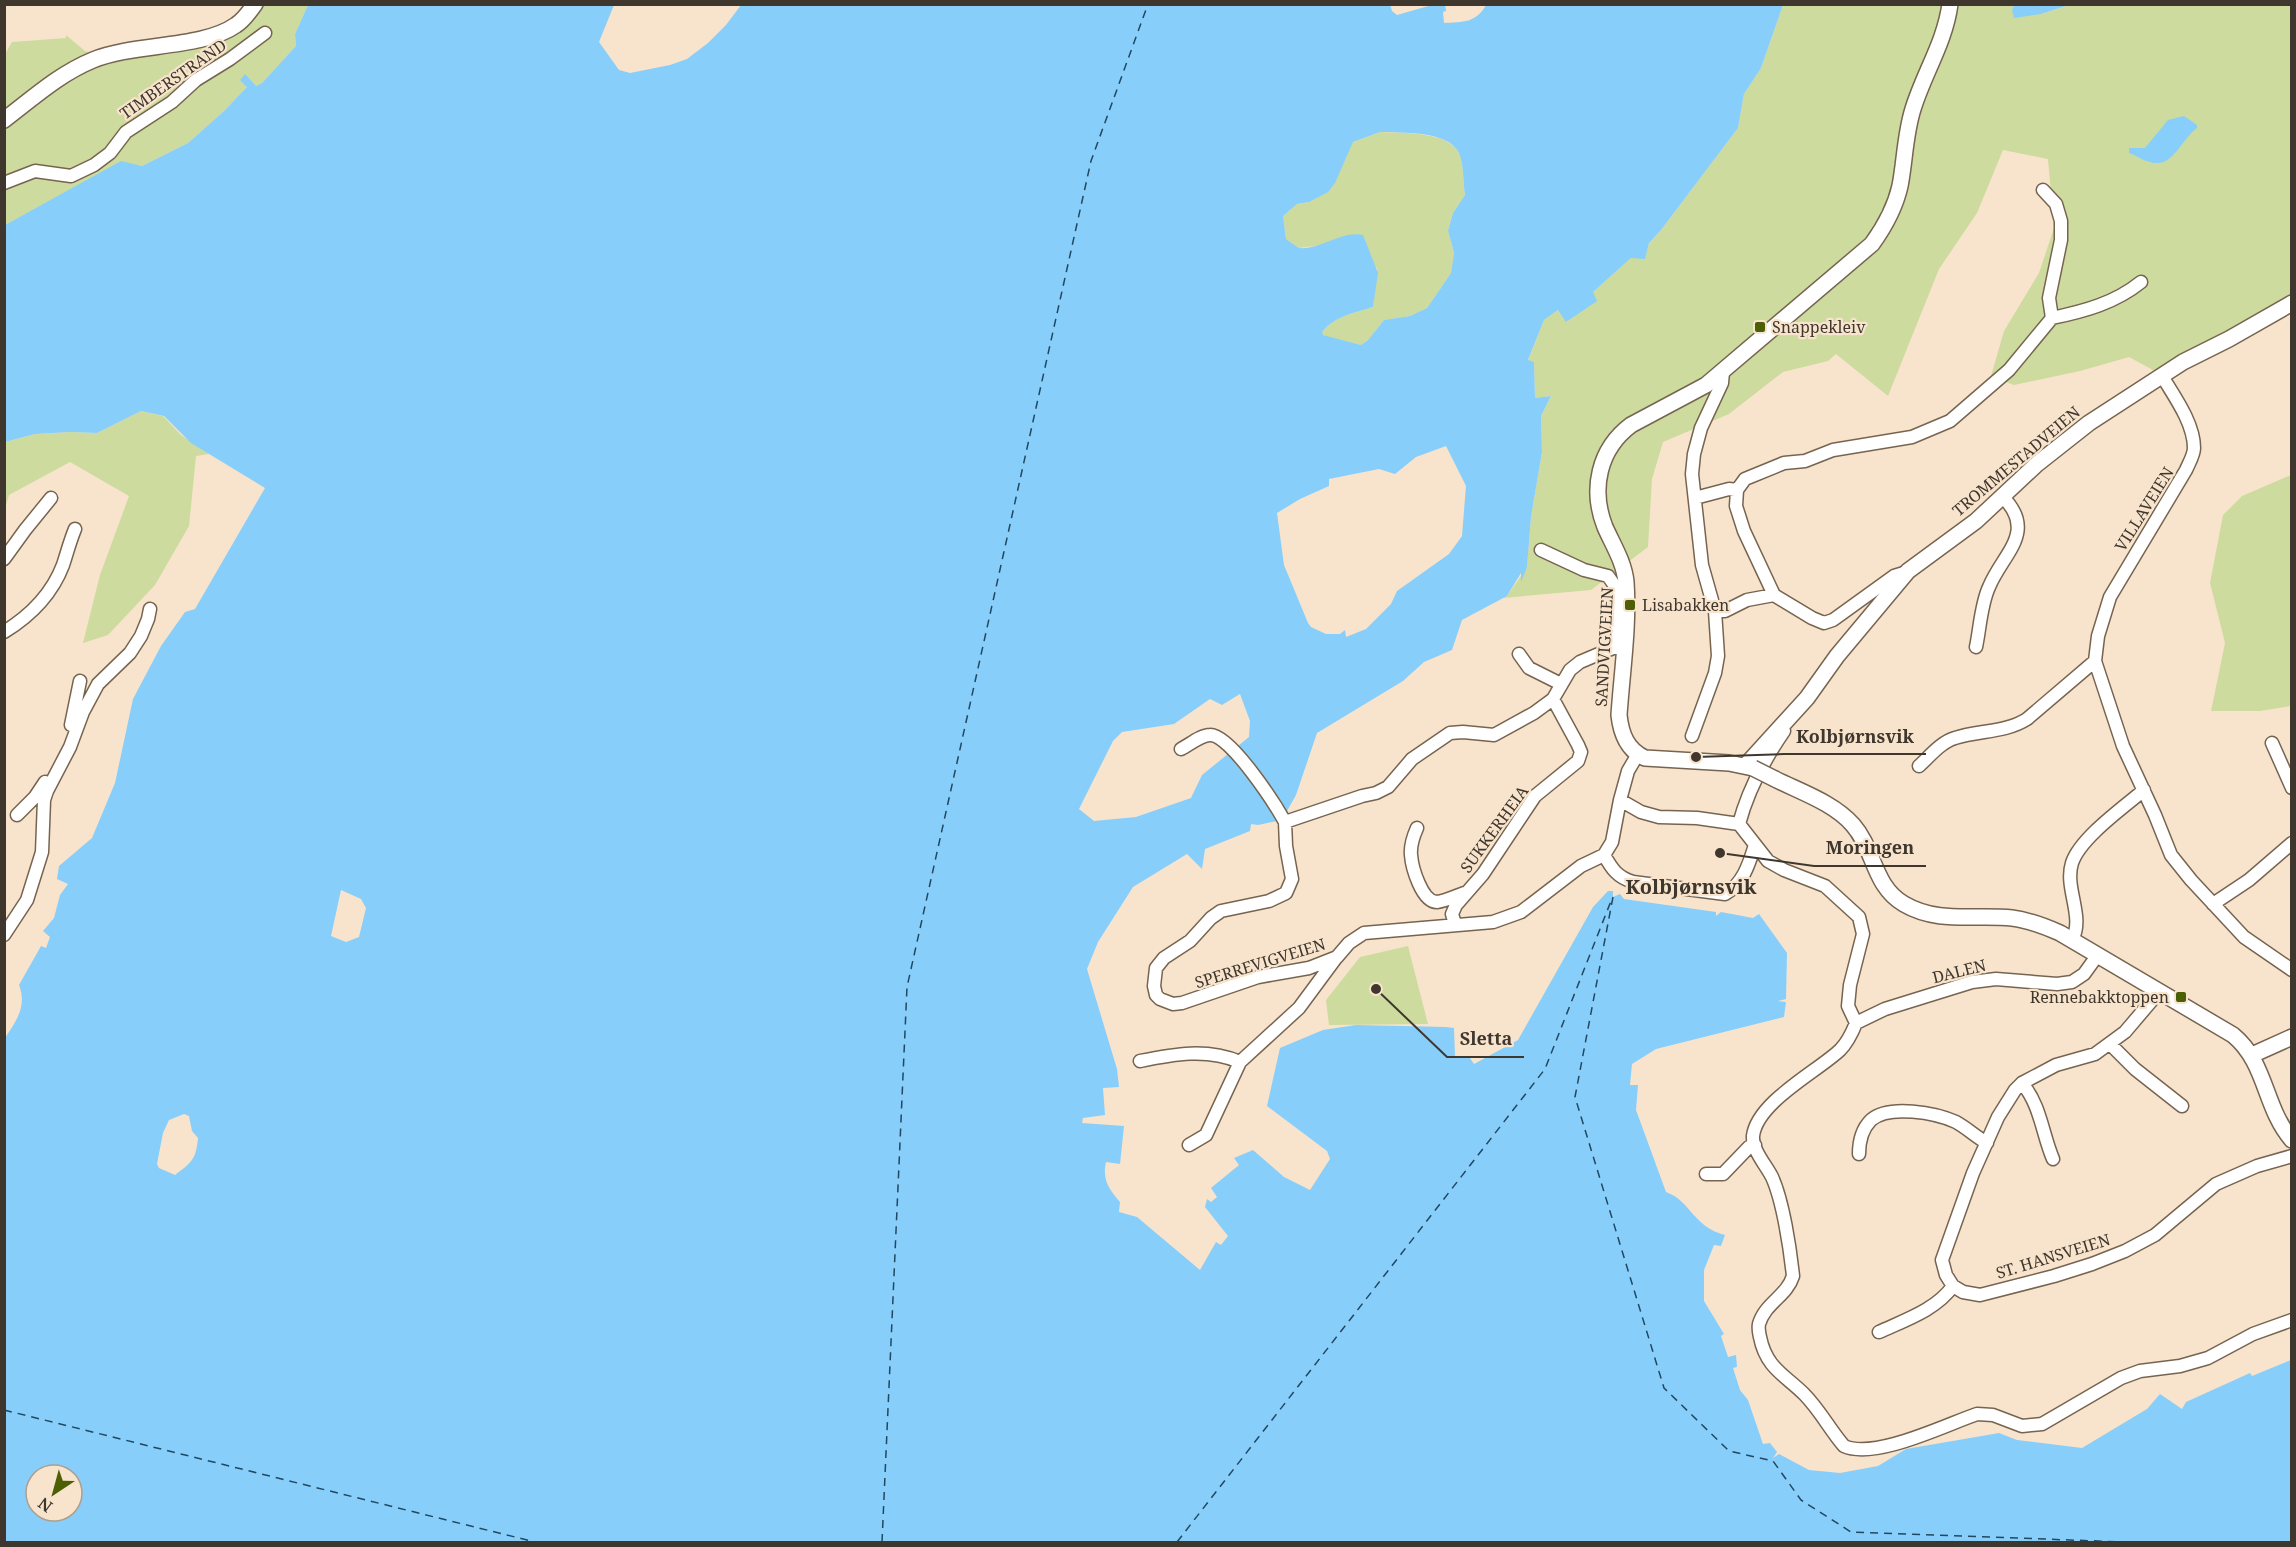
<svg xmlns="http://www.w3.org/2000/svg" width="2296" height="1547" viewBox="0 0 2296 1547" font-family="'Noto Serif',serif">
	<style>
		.green { fill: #cddb9e }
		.water { fill: #87cefb; fill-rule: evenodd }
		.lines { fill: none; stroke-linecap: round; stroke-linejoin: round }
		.ferry { stroke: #214860; stroke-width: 1.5; stroke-dasharray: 8 6; stroke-linecap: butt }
		.minor-casing { stroke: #766450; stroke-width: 15 }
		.major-casing { stroke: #766450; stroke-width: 18 }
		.minor { stroke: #fff; stroke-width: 12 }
		.major { stroke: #fff; stroke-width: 15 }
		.major-bridge-casing { stroke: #766450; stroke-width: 18; stroke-linecap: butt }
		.major-bridge { stroke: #fff; stroke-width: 15 }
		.poi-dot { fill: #4c5f04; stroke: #f8e4cc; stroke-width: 2 }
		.labels { text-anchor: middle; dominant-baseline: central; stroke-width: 4.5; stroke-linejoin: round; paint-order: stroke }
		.street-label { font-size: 16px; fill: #3f372e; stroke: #f8e4cc }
		.poi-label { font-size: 16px; fill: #3f372e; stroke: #f8e4cc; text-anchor: start }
		.quarter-label { font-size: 20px; font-weight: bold; fill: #3f372e; stroke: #f8e4cc }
		.leader { fill: none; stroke: #3f372e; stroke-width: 2 }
		.callout-dot { fill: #3f372e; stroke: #f8e4cc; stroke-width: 2 }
		.callout-label { font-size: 18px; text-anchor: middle; font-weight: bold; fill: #3f372e; stroke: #f8e4cc; stroke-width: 4.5; stroke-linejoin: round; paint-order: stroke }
	</style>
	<rect width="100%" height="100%" fill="#f8e4cc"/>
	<path class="green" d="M248 5H308L295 34 296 46 262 83 256 86 244 75 248 86 224 111 188 143 142 166 121 162 5 225 4 56 12 42 66 38V35L85 51 123 61 227 36Z
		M1783 5H2014L2012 10 2041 14 2069 5H2291V302L2162 375 2129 357 2080 371 2014 385 1991 376 2004 331 2039 273 2054 228 2048 159 2003 150 1977 213 1939 269 1888 396 1836 354 1828 361 1783 372 1729 414 1663 442 1652 479 1648 547 1591 590 1503 598 1507 596 1527 567 1531 517 1542 452 1541 416 1551 396 1535 398 1534 362 1528 361 1544 320 1558 310 1567 322 1593 292 1631 258H1645L1649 243 1661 230 1738 128 1744 94 1761 68Z
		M1380 132C1401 133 1448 131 1459 153 1464 165 1463 183 1465 195L1453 213 1448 229 1454 253 1451 273 1427 308 1410 316 1384 320 1368 340 1361 345 1322 335V332C1335 316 1354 313 1373 307L1377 268 1331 241 1322 245 1299 248 1286 239 1283 216 1297 204 1309 202 1353 142Z
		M141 411 163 416 181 435 209 454 196 456 189 526 155 585 108 635 83 643 100 575 129 496 70 462 9 495 5 509V442L35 434 70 432 97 433Z
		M2291 475V706L2260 711H2211L2225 643 2210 583 2223 515 2242 496Z
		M1408 946 1428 1024 1329 1025 1326 1000 1360 957Z"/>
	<path class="water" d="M1390 4 1392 11 1397 15 1432 5 1445 4 1446 11 1443 12 1444 23C1463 22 1476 23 1486 5H1783L1761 68 1744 94 1738 128 1661 230 1649 243 1645 259 1631 258 1593 292 1597 301 1566 322 1558 310 1544 320 1528 360 1534 362 1535 398 1551 396 1541 416 1542 452 1531 517 1527 567 1521 582V573L1507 596 1462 620 1452 650 1424 662 1403 681 1317 733 1296 795 1282 820 1258 825 1251 824 1250 831 1205 849 1202 869 1187 854 1133 887 1098 942 1087 969 1117 1069 1119 1087 1103 1088 1105 1115 1083 1118 1082 1123 1124 1126 1120 1164 1106 1162C1102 1180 1109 1189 1120 1202L1119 1212 1137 1217 1200 1270 1216 1242 1221 1245 1228 1236 1205 1207 1207 1199 1211 1202 1217 1197 1211 1188 1239 1165 1234 1158 1253 1150 1284 1177 1310 1190 1330 1159 1327 1151 1267 1106 1280 1048 1323 1030 1356 1025 1446 1027 1454 1028 1455 1057 1470 1058 1474 1064 1518 1040 1593 907 1608 891H1613V897L1620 894 1624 899 1716 912V916L1721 912 1753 918 1759 914 1787 953 1786 999 1778 1001 1786 1002 1784 1017 1656 1049 1632 1064 1630 1085H1638L1636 1110 1666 1192C1691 1201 1693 1227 1725 1235L1721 1246 1714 1245 1704 1270V1301L1724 1334 1721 1336 1728 1357 1736 1355 1737 1367 1733 1368 1740 1390 1748 1400 1763 1444 1770 1443 1777 1452 1773 1458 1779 1454 1809 1470 1840 1473 1878 1466 1906 1449 1999 1433 2017 1440 2082 1448 2147 1409 2160 1394 2182 1409 2186 1402 2250 1373 2252 1376 2291 1360V1542H5V1038C17 1020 27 1006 19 985L41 946 46 948 50 937 43 931 54 918 60 895 68 884 57 879 59 866 92 838 115 783 133 699 161 646 185 612 195 609 265 488 191 443 164 416 141 411 97 433 70 432 35 434 5 442V225L121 161 142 166 188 143 224 111 247 87 240 80 245 74 256 86 262 83 296 46 295 34 308 5H614L599 42 619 70 630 73 670 65 687 59 708 43 726 25 741 5ZM1380 132C1401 133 1448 130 1459 153 1464 165 1463 183 1465 195L1453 213 1448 230 1454 253 1451 273 1427 308 1410 316 1384 320 1368 340 1361 345 1323 335 1322 332C1335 316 1354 313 1373 307L1378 273 1363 235C1341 230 1321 250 1299 248L1286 239 1283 216 1297 204 1309 202 1328 192 1335 183 1353 142ZM1446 446 1466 486 1462 536 1449 554 1397 591 1391 604 1366 629 1346 637 1345 630 1340 634H1326L1311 627 1308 623 1284 565 1277 513 1300 499 1329 486V479L1379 469 1395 474 1416 457ZM1240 694 1250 721 1249 737 1202 775 1191 798 1136 817 1094 821 1079 809 1113 741 1122 732 1174 724 1210 699 1222 705ZM341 890 361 899 366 908 359 937 346 942 331 936ZM184 1114 189 1116 192 1131 198 1138C196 1160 191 1163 175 1175L159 1168 157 1164 163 1133 169 1120ZM36 1475H72V1511H36Z
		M2014 5V4L2069 5 2041 14 2014 18 2012 10Z
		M2184 116 2197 125V128C2183 138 2173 165 2156 163 2147 163 2137 156 2129 153V148H2145L2168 120Z"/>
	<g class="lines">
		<path class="ferry" d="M1613 897 1575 1097 1664 1388 1729 1451 1773 1461 1801 1500 1851 1532 2125 1542
			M4 1410 535 1542
			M882 1542 907 987 1091 161 1148 4
			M1177 1542 1545 1069 1611 901"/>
		<defs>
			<path id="minor" d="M4 183 35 171 71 176 94 165 110 153 126 132 172 102 196 80 230 59 265 33
				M2052 318C2085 311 2115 303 2141 282
				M2162 376C2174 396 2194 423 2194 448 2194 455 2189 463 2186 470L2110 597 2098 636 2095 661 2123 746 2155 815 2171 855 2191 880 2244 937 2292 970
				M1695 498 1729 489 1737 490
				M1541 550 1584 570 1608 576 1615 586 1618 648
				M4 559 25 530 51 498
				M1907 572 1894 576 1833 620 1824 623 1812 618 1774 595 1744 531 1736 506 1737 490 1745 479 1784 463 1805 461 1833 450 1912 437 1950 421 2009 370 2052 318 2049 298 2061 240V221L2056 204 2043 190
				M1715 611H1725L1747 600 1774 595
				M4 632C30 616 52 594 63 565 67 553 70 541 75 529
				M1623 647 1613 648 1580 662 1570 670 1553 699 1534 713 1494 735 1463 732 1450 733 1412 759 1388 787 1376 793 1362 796 1285 822 1286 846 1292 879 1286 893 1269 901 1221 911 1211 918 1190 941 1164 958 1156 968 1154 986 1156 995 1160 999 1173 1004 1182 1003 1258 977 1309 968 1337 957 1349 943 1364 933 1493 922 1521 912 1581 866 1604 855 1612 842 1620 800 1628 771 1638 754
				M1976 647C1980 628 1981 604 1989 587 2003 553 2038 532 2002 496
				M1519 654 1529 668 1561 684
				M71 725 80 681
				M1692 736 1715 673 1718 656 1715 611 1702 565 1692 474 1694 454 1701 428 1722 383 1723 372
				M2272 743 2292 788
				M1181 749C1189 745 1201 735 1210 735 1230 734 1275 804 1285 822
				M1919 766C1930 756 1941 742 1955 738 1979 730 2005 733 2027 719L2095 661
				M1620 800 1641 812 1659 817 1697 818 1739 824 1768 861 1784 870 1825 886 1859 917 1863 934 1850 985 1848 1006 1856 1023C1852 1033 1848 1042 1840 1050 1818 1071 1757 1102 1753 1136 1752 1150 1766 1165 1772 1177 1783 1201 1790 1248 1793 1276 1787 1296 1765 1303 1759 1324 1758 1329 1759 1332 1760 1337 1766 1368 1785 1375 1804 1394 1820 1410 1830 1430 1844 1446 1875 1460 1945 1425 1977 1414L1993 1415 2022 1426 2042 1424 2121 1378 2140 1371 2180 1366 2208 1358 2253 1334 2292 1320
				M17 815 35 797 45 782
				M1739 824C1748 790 1764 760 1784 731
				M1417 828C1413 837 1410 845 1411 855 1412 868 1422 902 1437 902 1445 901 1456 896 1464 893
				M1604 855C1612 869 1617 877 1633 882L1725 894C1743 884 1749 864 1755 845
				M2213 904 2249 880 2292 843
				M1455 924 1452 914 1456 905 1483 874 1535 796 1578 761 1581 752 1578 745 1553 699
				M4 935 27 900 42 852 44 800 47 791 70 747 83 712 98 684 130 653 141 636 148 619 150 609
				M2072 940C2085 917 2064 888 2072 863 2080 838 2124 807 2144 790
				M2159 992 2125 1032 2095 1054 2056 1065 2022 1083 2015 1090 1998 1117 1973 1173 1942 1260 1946 1275 1953 1286 1963 1292 1980 1295 2054 1276 2092 1264 2125 1251 2155 1235 2216 1184 2257 1166 2292 1156
				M1856 1023 1885 1009 1972 982 1996 979 2057 984 2072 982 2084 974 2097 956
				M2110 1044 2135 1069 2182 1106
				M1140 1061C1174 1054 1207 1048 1240 1062
				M2022 1083C2041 1106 2042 1133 2053 1159
				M1189 1145 1206 1135 1240 1062 1299 1008 1336 958
				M1859 1154C1859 1142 1861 1130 1871 1120 1889 1104 1936 1113 1956 1122 1967 1128 1976 1137 1987 1143
				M1706 1174H1723L1749 1147 1755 1145
				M1879 1332C1905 1320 1936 1310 1953 1286"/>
			<path id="major" d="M4 120C33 98 59 74 93 60 134 43 202 49 236 25 244 20 249 12 255 4
				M1746 765 1807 698 1837 656 1908 571 1976 521 2037 464 2089 423 2183 362 2229 339 2292 303
				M1753 768 1729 763 1645 758C1627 750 1621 734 1619 715 1622 671 1629 626 1626 582 1624 562 1613 545 1605 527 1590 489 1599 449 1631 425L1706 385 1872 244C1885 226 1895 208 1900 186 1905 160 1905 134 1913 109 1924 73 1945 42 1950 4
				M1775 779C1801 792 1834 803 1853 825 1875 850 1873 886 1904 904 1938 924 1975 914 2012 918 2029 920 2044 926 2060 933L2233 1035C2267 1063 2264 1108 2292 1140
				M2252 1055 2292 1037"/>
		</defs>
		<use href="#minor" class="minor-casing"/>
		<use href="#major" class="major-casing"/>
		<use href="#minor" class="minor"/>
		<use href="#major" class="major"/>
		<defs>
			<path id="major-bridge" d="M1753 768 1775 779"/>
		</defs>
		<use href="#major-bridge" class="major-bridge-casing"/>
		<use href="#major-bridge" class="major-bridge"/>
	</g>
	<g class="poi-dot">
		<rect x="1754" y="321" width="12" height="12" rx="3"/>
		<rect x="1624" y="599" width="12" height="12" rx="3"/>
		<rect x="2175" y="991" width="12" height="12" rx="3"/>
	</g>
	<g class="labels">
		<g class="street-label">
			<text transform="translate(173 79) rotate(-35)">TIMBERSTRAND</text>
			<text transform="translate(2016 461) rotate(-40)">TROMMESTADVEIEN</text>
			<text transform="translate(2144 509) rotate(-58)">VILLAVEIEN</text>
			<text transform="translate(1604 647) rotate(-87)">SANDVIGVEIEN</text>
			<text transform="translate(1494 829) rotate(-54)">SUKKERHEIA</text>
			<text transform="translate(1260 963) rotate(-17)">SPERREVIGVEIEN</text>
			<text transform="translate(1959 971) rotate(-14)">DALEN</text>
			<text transform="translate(2053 1256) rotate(-17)">ST. HANSVEIEN</text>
		</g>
		<g class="poi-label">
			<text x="1772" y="327">Snappekleiv</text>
			<text x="1642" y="605">Lisabakken</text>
			<text x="2169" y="997" text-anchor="end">Rennebakktoppen</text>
		</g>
		<g class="quarter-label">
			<text x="1691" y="886">Kolbjørnsvik</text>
		</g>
	</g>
	<path class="leader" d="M1696 757L1784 754H1926M1720 853L1814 866H1926M1376 989L1447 1057H1524"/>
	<g class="callout-dot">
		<circle cx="1696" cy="757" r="6"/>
		<circle cx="1720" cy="853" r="6"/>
		<circle cx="1376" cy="989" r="6"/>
	</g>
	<g class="callout-label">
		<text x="1855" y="743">Kolbjørnsvik</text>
		<text x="1870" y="854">Moringen</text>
		<text x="1486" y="1045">Sletta</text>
	</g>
	<rect width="2296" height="1547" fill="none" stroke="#3f372e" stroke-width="12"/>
	<g transform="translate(54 1493) rotate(216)"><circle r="28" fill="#f8e4cc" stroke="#ae9f8d" stroke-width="1.5"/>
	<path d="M0-4.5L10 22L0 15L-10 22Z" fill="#4c5f04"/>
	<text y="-9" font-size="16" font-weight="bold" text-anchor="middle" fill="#3f372e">N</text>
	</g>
</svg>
